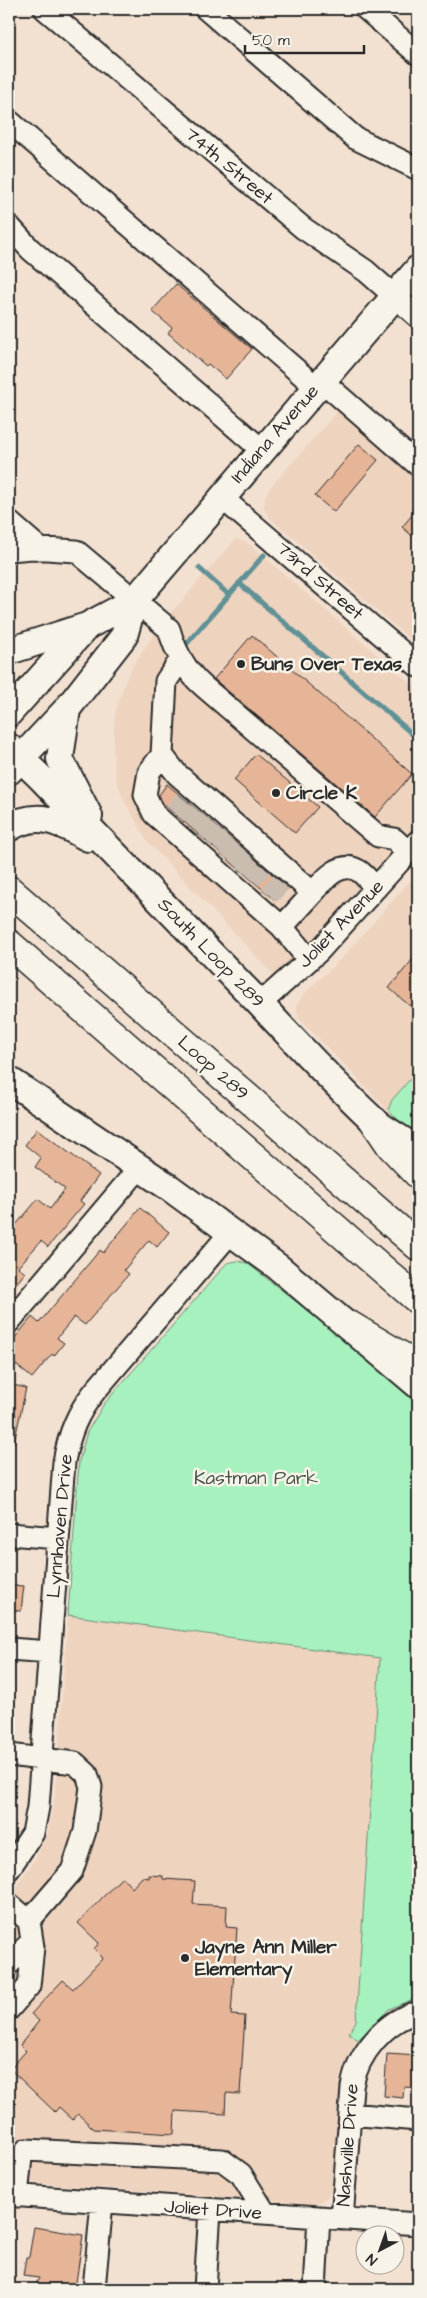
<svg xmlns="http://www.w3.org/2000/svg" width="427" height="2298" viewBox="0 0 427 2298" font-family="'Architects Daughter',sans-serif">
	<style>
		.built { fill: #eed3bf }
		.green { fill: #a7f1bf; stroke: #698e75 }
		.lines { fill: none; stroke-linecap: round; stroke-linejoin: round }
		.stream { stroke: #609196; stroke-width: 5 }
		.building { fill: #e6b497; stroke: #2b2b2b }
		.minor-tunnel { stroke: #cabcaf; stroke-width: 21; stroke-dasharray: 21 11; stroke-linecap: butt }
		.minor-casing { stroke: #2b2b2b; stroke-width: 25 }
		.major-casing { stroke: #2b2b2b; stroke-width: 30 }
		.highway-casing { stroke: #2b2b2b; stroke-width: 31 }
		.minor { stroke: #f7f3e8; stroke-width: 21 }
		.major { stroke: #f7f3e8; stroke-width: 26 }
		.highway { stroke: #f7f3e8; stroke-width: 28 }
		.poi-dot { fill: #2b2b2b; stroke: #f7f3e8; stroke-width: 2 }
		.labels { text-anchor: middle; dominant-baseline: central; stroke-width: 5; stroke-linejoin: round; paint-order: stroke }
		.street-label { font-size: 19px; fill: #2b2b2b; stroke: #f7f3e8 }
		.poi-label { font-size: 19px; font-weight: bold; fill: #2b2b2b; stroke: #f7f3e8; text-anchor: start }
		.park-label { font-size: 19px; fill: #445349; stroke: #f7f3e8 }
	</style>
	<rect width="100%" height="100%" fill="#f2e0d0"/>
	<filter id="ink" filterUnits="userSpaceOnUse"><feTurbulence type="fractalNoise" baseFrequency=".02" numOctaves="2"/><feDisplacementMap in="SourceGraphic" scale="10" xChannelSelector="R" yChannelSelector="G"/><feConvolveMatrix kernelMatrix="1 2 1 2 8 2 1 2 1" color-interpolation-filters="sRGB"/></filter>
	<g filter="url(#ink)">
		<path class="built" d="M338 411 346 413 418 476V646L269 517 264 508 265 497 269 489Z
			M236 539 248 543 418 690V823L320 934 274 975 148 842 124 800 117 782 113 754 115 714 125 682 131 669 157 629Z
			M418 872V1070L392 1100 388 1110 299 1018 296 1007 303 995 343 957Z
			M68 1615 380 1658 356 2021 349 2033 358 2040 349 2056 340 2078 331 2191 326 2198 316 2204 9 2181V1896L36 1858 48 1832 55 1795Z"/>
		<path class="green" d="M418 1070V1139L388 1110 392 1100Z
			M237 1261 247 1263 345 1340 418 1405V1997L389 2009 358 2040 349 2033 356 2021 380 1658 68 1615 79 1461 87 1432 104 1404 227 1263Z"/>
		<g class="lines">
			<path class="stream" d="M199 568 229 595
				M239 583 418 739
				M182 649 264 555
				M414 1072 418 1075"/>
		</g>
		<path class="building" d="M176 284 252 349 226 379 208 364 206 366 168 333 172 328 152 311Z
			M359 444 378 460 334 512 315 496Z
			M418 508V541L402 527Z
			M252 635 412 774 375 817 214 679Z
			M256 754 318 807 295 833 234 780Z
			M167 784 287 887 275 900 163 804 159 795Z
			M418 953V1013L389 988Z
			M37 1129 99 1175 80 1201 84 1204 48 1247 41 1241 18 1267 25 1273 9 1292V1233L38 1199 50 1209 65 1189 35 1167 41 1158 25 1145Z
			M140 1208 169 1232 157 1247 149 1240 124 1270 129 1274 85 1325 74 1317 57 1338 64 1343 54 1356 52 1354 32 1378 9 1359V1345L32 1317 39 1323 100 1250 103 1253Z
			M9 1384 26 1388 14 1443 9 1442Z
			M9 1585 24 1586 21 1611 9 1610Z
			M149 1875 163 1876V1879L195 1881 193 1904 227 1906 226 1927 237 1928 231 2015 245 2016 240 2094 226 2093 225 2114 175 2111 174 2134 94 2129 78 2114 73 2120 59 2107 55 2112 10 2069 26 2051 20 2045 39 2021 31 2014 63 1980 73 1989 103 1958 94 1949 99 1943 78 1923 122 1877 132 1888 142 1877 149 1878Z
			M387 2054 418 2056V2088L404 2087 403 2098 384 2096Z
			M34 2227 83 2235 75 2289H34L39 2278 23 2276 26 2257H29Z"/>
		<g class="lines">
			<path class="minor-tunnel" d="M174 813 185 800
				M190 826 201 813
				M204 839 216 826
				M219 852 231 839
				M235 865 247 852
				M251 879 262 866
				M269 895 281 882"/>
			<defs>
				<path id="minor" d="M45 9 303 228 366 271 418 317
					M206 9 355 138 418 169
					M366 9 418 54
					M9 121 316 387
					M9 226 30 249 262 450
					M322 381 418 465
					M221 497 418 666
					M9 522 40 549
					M9 550 32 548 76 551 169 629C175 651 186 671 203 686L378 836 394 839 408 852
					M181 659 166 681 162 755 177 774 313 893C323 881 340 859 359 871 365 875 371 883 376 888
					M162 755 149 772 145 795 154 814 282 927 309 960
					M282 927 313 893
					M260 1004 319 951 418 841
					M9 1322 140 1167
					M9 1534 58 1538
					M9 1649 50 1652
					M9 1755 75 1763 87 1774 91 1787 85 1831 72 1871 29 1921 9 1904
					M9 1869 33 1833 38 1807 64 1462C69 1434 77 1413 95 1391L231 1232
					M9 1964 32 1941
					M9 2009 29 1986 33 1947 29 1921
					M350 2114 418 2120
					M9 2195 418 2224
					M17 2196 21 2157 26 2150 222 2160 241 2174 265 2213
					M342 2219 352 2087C357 2054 386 2020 418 2012
					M94 2289 102 2202
					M205 2289 210 2210
					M315 2289 319 2217"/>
				<path id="major" d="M9 651 84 627
					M67 709 60 759 89 816
					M9 713 87 626 134 601 418 269
					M9 747 41 778 260 1004C296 1043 333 1082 372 1119 386 1132 405 1139 418 1152
					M9 771 67 709 124 636 134 601
					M9 828C38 809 61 823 88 838
					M9 1080 170 1188 278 1267 418 1385"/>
				<path id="highway" d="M9 890 418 1246
					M9 944 418 1300
					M374 1121 391 1146 418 1174
					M351 1326 418 1366"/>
			</defs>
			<use href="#minor" class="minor-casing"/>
			<use href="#major" class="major-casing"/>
			<use href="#highway" class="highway-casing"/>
			<use href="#minor" class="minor"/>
			<use href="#major" class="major"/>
			<use href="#highway" class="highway"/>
		</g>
	</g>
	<g class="poi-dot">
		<circle cx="241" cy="664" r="5"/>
		<circle cx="276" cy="793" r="5"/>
		<circle cx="185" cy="1958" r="5"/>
	</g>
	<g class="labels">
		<g class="street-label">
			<text transform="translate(229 166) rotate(40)">74th Street</text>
			<text transform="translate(275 434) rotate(-49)">Indiana Avenue</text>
			<text transform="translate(320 581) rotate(41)">73rd Street</text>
			<text transform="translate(341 924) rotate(-46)">Joliet Avenue</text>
			<text transform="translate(211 953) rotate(46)">South Loop 289</text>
			<text transform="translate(213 1068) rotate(41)">Loop 289</text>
			<text transform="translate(60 1526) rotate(-85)">Lynnhaven Drive</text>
			<text transform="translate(348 2145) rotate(-86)">Nashville Drive</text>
			<text transform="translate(213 2210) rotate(4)">Joliet Drive</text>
		</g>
		<g class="poi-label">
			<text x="251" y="664">Buns Over Texas</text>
			<text x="286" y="793">Circle K</text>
			<text x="195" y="1947">Jayne Ann Miller<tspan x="195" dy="22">Elementary</tspan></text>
		</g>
		<g class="park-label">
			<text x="256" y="1478">Kastman Park</text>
		</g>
	</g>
	<rect width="427" height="2298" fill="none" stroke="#f7f3e8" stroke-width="30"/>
	<rect x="15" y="15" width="397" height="2268" fill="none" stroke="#2b2b2b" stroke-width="2" filter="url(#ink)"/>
	<g transform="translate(380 2250) rotate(221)"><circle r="24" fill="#f7f3e8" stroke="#a5a39c"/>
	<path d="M0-4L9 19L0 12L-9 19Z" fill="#2b2b2b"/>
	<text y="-8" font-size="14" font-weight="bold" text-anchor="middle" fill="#2b2b2b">N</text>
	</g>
	<path d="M245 45v8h119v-8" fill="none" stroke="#2b2b2b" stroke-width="2.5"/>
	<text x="252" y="45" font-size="15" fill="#2b2b2b" stroke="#f7f3e8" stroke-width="4" paint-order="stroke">50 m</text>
</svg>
